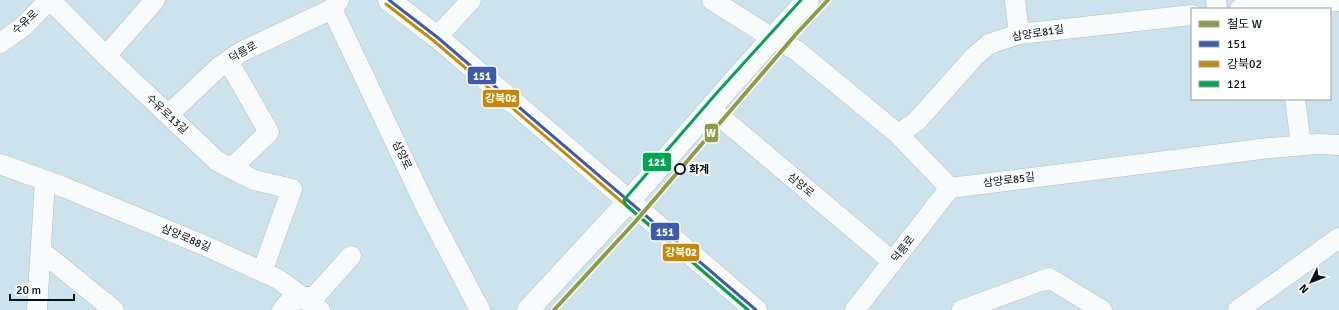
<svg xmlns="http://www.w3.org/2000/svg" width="1339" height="310" viewBox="0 0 1339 310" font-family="Signika,'Noto Sans KR',sans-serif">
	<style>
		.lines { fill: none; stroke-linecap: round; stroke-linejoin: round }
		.street-casing { stroke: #afc0c9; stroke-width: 21 }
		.secondary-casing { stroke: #afc0c9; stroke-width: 23 }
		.street { stroke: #f7fbfc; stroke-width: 20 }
		.secondary { stroke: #f7fbfc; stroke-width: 22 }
		.bus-1-casing { stroke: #fff; stroke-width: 6 }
		.bus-2-casing { stroke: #fff; stroke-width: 6 }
		.bus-3-casing { stroke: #fff; stroke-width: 6 }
		.bus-1 { stroke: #3d5bab; stroke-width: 3 }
		.bus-2 { stroke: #c68805; stroke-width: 3 }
		.bus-3 { stroke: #00a651; stroke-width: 3 }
		.rail-1-casing { stroke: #fff; stroke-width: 7 }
		.rail-1 { stroke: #8c9d42; stroke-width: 4 }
		.stop-dot { fill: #fff; stroke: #031117; stroke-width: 2 }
		.labels { text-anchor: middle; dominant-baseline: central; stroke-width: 4; stroke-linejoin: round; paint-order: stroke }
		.street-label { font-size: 11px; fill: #031117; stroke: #fff }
		.stop-label { font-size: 11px; font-weight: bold; fill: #031117; stroke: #fff; text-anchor: start }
		.line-badge { stroke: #fff; stroke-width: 1.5 }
		.badge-label { font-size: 11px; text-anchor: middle; font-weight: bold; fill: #fff }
	</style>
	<rect width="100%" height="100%" fill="#cce2ed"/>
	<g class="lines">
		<defs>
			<path id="street" d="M50 0 106 56 217 161 254 180 292 189 262 272
				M339 0 332 9 427 209 480 310
				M712 0 772 38 796 50 898 134 950 188
				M1015 0 1019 34
				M1216 0 1217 9
				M1240 9 1283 4 1339 1
				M437 37 471 0
				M0 43 24 26 49 0
				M106 56 155 0
				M228 61 269 132 232 168
				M1295 99 1301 145
				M710 108 893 262
				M168 115 219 67 241 52 332 9
				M898 134 916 122 974 57 989 44 1019 34 1192 15
				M0 164 66 188 208 247 278 279 320 310
				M950 188 1269 148 1318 144 1339 145
				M41 251 114 310
				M37 310 45 181
				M282 310 289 302 316 295 351 256
				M855 310 950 188
				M962 310 1049 278 1102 310
				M1238 310 1339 238"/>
			<path id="secondary" d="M389 0 437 37 756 310
				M528 310C561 274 595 238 629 201 689 134 746 65 808 0"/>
		</defs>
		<use href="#street" class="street-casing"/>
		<use href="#secondary" class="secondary-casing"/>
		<use href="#street" class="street"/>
		<use href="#secondary" class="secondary"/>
		<defs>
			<path id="bus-1" d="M389 0 437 37 756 310"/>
			<path id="bus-2" d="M386 4 434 41 748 310"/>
			<path id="bus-3" d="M748 310 626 205 624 200 714 96 801 0"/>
		</defs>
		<use href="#bus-1" class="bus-1-casing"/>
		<use href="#bus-2" class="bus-2-casing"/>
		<use href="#bus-3" class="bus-3-casing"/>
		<use href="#bus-1" class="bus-1"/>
		<use href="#bus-2" class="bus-2"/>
		<use href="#bus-3" class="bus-3"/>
		<defs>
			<path id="rail-1" d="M554 310 635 222 797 33 828 0"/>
		</defs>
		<use href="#rail-1" class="rail-1-casing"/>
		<use href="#rail-1" class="rail-1"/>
	</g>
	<circle class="stop-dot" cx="680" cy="169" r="5"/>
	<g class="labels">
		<g class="street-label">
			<text transform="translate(25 22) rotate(-42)">수유로</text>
			<text transform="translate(1038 33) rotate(-9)">삼양로81길</text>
			<text transform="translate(243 52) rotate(-29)">덕릉로</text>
			<text transform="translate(167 114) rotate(43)">수유로13길</text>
			<text transform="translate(402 155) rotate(64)">삼양로</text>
			<text transform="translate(1009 180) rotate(-7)">삼양로85길</text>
			<text transform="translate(801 185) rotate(40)">삼양로</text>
			<text transform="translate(186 238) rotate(23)">삼양로88길</text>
			<text transform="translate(903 249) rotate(-52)">덕릉로</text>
		</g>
		<g class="stop-label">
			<text x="689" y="169">화계</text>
		</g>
	</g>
	<g class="line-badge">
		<rect x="467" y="66" width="30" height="19" rx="4" fill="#3d5bab"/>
		<rect x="482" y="89" width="38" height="19" rx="4" fill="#c68805"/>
		<rect x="704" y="123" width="15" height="20" rx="4" fill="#8c9d42"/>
		<rect x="642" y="152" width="30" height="20" rx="4" fill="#00a651"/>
		<rect x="650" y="222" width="30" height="19" rx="4" fill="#3d5bab"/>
		<rect x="662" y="243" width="38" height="19" rx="4" fill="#c68805"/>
	</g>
	<g class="badge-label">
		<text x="482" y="80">151</text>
		<text x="501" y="102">강북02</text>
		<text x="711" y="137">W</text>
		<text x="657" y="166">121</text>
		<text x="665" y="236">151</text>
		<text x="681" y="256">강북02</text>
	</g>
	<rect x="1191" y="8" width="140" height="92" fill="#ffffff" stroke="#9aa0a2"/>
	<rect x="1199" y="21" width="20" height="6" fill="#8c9d42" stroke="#9aa0a2"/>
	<text x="1227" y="28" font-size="12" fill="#031117">철도 W</text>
	<rect x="1199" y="41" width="20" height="6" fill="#3d5bab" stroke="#9aa0a2"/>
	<text x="1227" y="48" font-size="12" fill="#031117">151</text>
	<rect x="1199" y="61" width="20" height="6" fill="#c68805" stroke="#9aa0a2"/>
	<text x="1227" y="68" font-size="12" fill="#031117">강북02</text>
	<rect x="1199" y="81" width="20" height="6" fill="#00a651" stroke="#9aa0a2"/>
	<text x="1227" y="88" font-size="12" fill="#031117">121</text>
	<g transform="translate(1311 282) rotate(227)" stroke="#ffffff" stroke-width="3" paint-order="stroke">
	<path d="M0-3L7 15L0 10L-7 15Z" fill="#031117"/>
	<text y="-6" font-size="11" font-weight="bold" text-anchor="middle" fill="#031117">N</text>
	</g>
	<path d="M10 294v6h64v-6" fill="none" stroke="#031117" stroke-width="2"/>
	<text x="16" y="294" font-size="12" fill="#031117" stroke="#ffffff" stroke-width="3" paint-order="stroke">20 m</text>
</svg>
